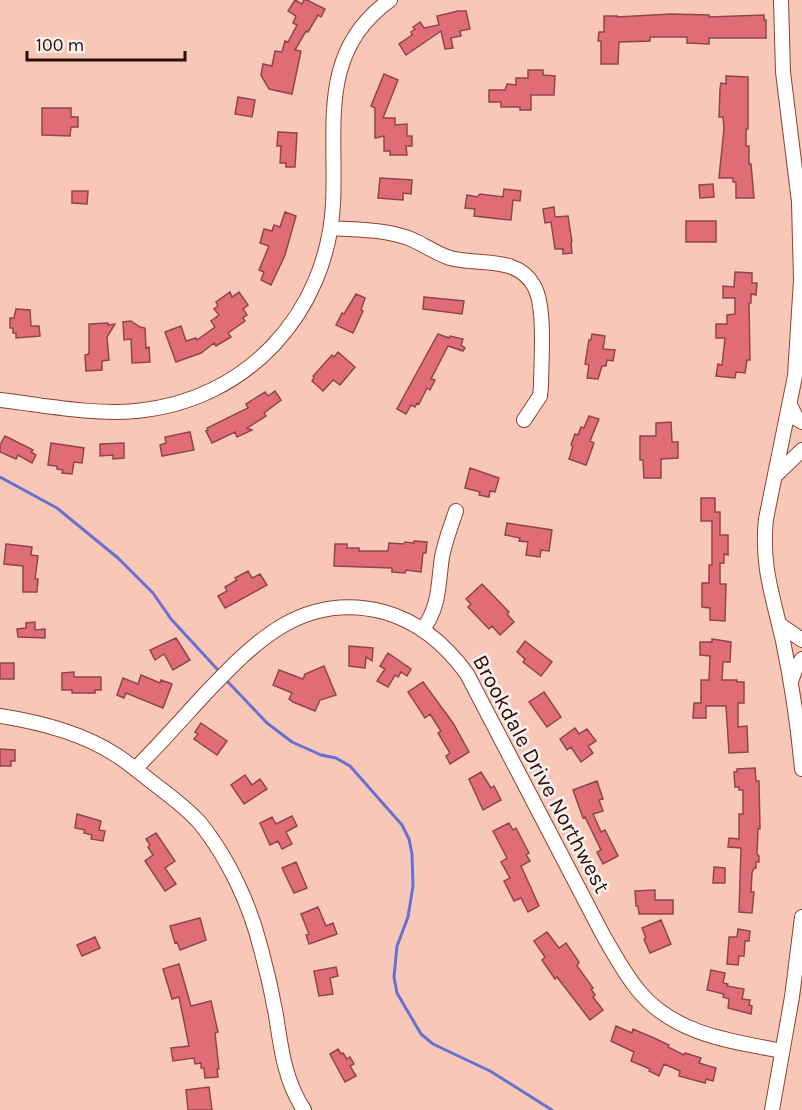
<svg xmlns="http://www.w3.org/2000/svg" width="802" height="1110" viewBox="0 0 802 1110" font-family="Karla,sans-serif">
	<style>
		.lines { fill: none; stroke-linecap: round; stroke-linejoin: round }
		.stream { stroke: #6871cf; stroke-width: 3 }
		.building { fill: #e06d76; stroke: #90454b; stroke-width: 1.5 }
		.minor-casing { stroke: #8a442f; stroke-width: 16 }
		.minor { stroke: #fff; stroke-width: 14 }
		.labels { text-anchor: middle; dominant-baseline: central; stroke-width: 5; stroke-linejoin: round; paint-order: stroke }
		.street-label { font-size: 22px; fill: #2b0e07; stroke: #fcf3f0 }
	</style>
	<rect width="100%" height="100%" fill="#f9c7b8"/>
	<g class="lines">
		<path class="stream" d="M0 477 57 508 118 558 153 593 171 619 217 669
			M228 682 267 723 292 742 321 755 336 758 350 766 402 825 409 839 412 854 413 886 408 917 397 946 394 977 397 993 421 1034 433 1044 490 1071 552 1110"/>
	</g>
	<path class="building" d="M295 0 302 4 304 0H307L325 9 321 17 318 15 308 32 306 31 295 50 301 51 292 94 269 89 261 75 263 64 272 66 275 51 282 52 285 41 288 42 297 25 293 23 296 16 288 11Z
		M458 11H466L470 29 460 31 461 36 451 38 453 48 445 49 441 31 406 55 399 44 412 35 411 32 415 29 413 27 420 22 424 28 439 25 437 16Z
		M671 14 709 15V17L764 15V20H766V38H709V44L687 43V37H650V41L619 42 618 64H601V41H598L599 32H604V16H617V17Z
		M528 70H543V75L555 76 554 95H531V110H520V107H501V102H489V90H505L507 84 516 85V78H528Z
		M384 74 398 80 383 118H395V125L407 124V136H412V146H406L407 155H390V151H384V136L375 138V108L371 106Z
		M726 76 748 77V129H746V146H749V164H751L754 198H736V182H733V178H719L724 128 723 117H719L720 89 721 83 726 84Z
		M238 97 255 100 252 117 235 114Z
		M42 108H71V117H78V127H71L70 136 42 135Z
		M278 132 297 133 295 167H286V163H280L281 146H277Z
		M380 178 412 180 411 194 403 193V200L378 198Z
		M713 184 714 197 700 198 699 185Z
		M504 189 521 191 520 201 513 200 511 220 474 216 475 209 465 208 467 195 477 197 480 194 503 197Z
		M72 191H88L87 204 72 203Z
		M554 207 555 217 568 216 572 242 571 243 572 253 563 254V249H555L551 222 545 223 543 209Z
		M285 212 296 216 285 255 271 285 261 280 264 272 259 270 269 246 260 243 264 229 272 231 274 225 280 227Z
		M686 221H716V242H686Z
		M735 272 752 273V283H757L756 295 751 294V303H749L750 360H747L745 373 736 372 735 378 716 376 718 364 722 365 725 338H716V324H727V315L735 314V298H723V286L734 287Z
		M230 292 232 297 239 292 248 305 243 309 247 315 243 318 245 321 228 333 231 337 216 346 214 343 201 353 176 362 165 332 181 326 186 341 196 338 197 340 215 327 211 321 219 315 214 309 218 306 216 302Z
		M356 294 365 298 361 310 363 311 353 333 336 325 342 313 344 314Z
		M424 297 464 301 462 314 423 309Z
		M16 309 30 310 31 326H39L40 336 16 338V333H13V328H10V318H14Z
		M131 321 140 327 145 328 146 348 149 347 150 362 132 363 131 339 124 340 123 322Z
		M108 323V325L115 324 107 337 109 360 102 361V370L86 371 85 355 89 354V324Z
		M438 334 449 338 450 336 463 339 461 345 465 348 463 351 448 346 431 379 435 380 430 390 427 388 419 404 417 403 415 407 411 405 406 414 397 409Z
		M592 334 605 336 603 349 615 350 613 361 607 360 606 366H602L598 379 587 378 589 365 585 364 589 340H591Z
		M338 352 355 367 340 385 333 380 323 391 312 381 314 378 313 376 332 355 334 357Z
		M275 391 281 400 264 413 266 416 247 428 252 430 237 437 235 432 212 443 206 431 208 430 207 428 248 408 246 404 265 392 268 396Z
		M589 416 599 419 590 441 594 443 586 465 569 459 573 446 571 445 575 434 578 435 581 427 584 428Z
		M671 422 672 442H678V458L661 459V478H644L643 460H640V436H656V423Z
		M190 432 194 450 162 456 160 445 166 443 165 437Z
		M5 436 33 450 31 452 36 455 32 463 18 455 16 459 0 452V445Z
		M51 443 84 448 82 463 74 462 72 474 62 473 63 470 57 469V466L48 465Z
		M124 443V458L113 459V455L100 456V444Z
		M470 468 499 478 495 492 490 491 489 497 479 495 480 492 465 488Z
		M701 498H715V512H720V535H728V555L724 554V563H720V584H726L725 621 710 620V608L702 607V583H709V565H712V521H701Z
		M507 523 552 530 549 551 541 550 540 557 526 555 528 542 519 541 520 538 505 535Z
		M414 541 427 542 426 553H423L421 572 406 570 405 573 392 572V568L334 566 335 544H347V548H359V551H388L389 543 404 544 405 542 414 543Z
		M6 544 32 547 31 555 38 556 35 579H38L37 592H23V566L4 564Z
		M248 571 252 578 260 574 267 585 225 608 218 596 227 591 225 587 237 580 235 578Z
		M482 584 509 612 507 614 514 622 500 635 492 626 489 629 468 607 471 604 466 599Z
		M35 622V630L45 629V638L18 637 17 629 26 628V623Z
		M176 638 190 660 173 670 164 654 155 660 150 650Z
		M712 639 731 642 730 662H723L722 680H737V682H744V703H738V727L747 726 748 752 729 753 726 706H706V718H693L694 703H701V680H709L710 656 700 655V642H712Z
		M525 641 552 662 541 676 523 662 525 659 517 652Z
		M349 646 373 648 372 661 366 657 365 668 349 666Z
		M388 653 411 669 407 676 401 672 398 677 395 675 388 687 377 681 385 669 380 666Z
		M0 663H14V679H0Z
		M324 666 336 695 320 700 315 711 293 702 289 699 292 693 273 685 279 670 303 679 305 674Z
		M74 672V677H101V690H95V693H72V690H62V673Z
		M141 675 160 683 161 680 172 684 163 708 126 693 124 698 117 695 123 678 138 684Z
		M423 682 453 723 469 752 450 764 446 756 450 753 438 733 441 731 430 714 425 718 408 692Z
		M544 692 561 717 547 727 529 702Z
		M201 723 227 741 217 755 194 739 198 734 195 732Z
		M575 728 579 734 587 729 596 741 588 746 593 753 581 762 571 747 567 750 560 739Z
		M0 749 15 750V761H11V766H0Z
		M755 768 756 781H759L760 829H758L757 854 759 856V862H756V868H754L752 873 751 892H754L752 913 739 912 741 848 728 847 729 838 739 839V814H743V790H739V787H735L734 772H737V769Z
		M481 772 491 788 494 786 501 800 483 810 469 779Z
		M245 775 252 785 260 779 267 789 244 804 231 785Z
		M597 781 603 799 599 800 603 811 593 814 601 832 605 830 618 856 603 864 597 852 601 850 585 817 583 818 573 790Z
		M77 814 101 821 99 830 105 831 103 841 91 839 92 835 84 833 85 830 75 828Z
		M292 816 297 826 286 832 292 844 282 849 278 841 270 845 260 823 272 817 276 824Z
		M509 823 513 830 516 828 529 853 526 855 530 861 521 866 539 906 528 912 521 898 514 901 504 881 510 878 501 862 507 858 493 831Z
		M156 833 175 861 165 868 176 884 165 891 145 861 153 855 148 847 150 845 146 839Z
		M296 862 307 888 294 893 282 868Z
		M714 867 725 868V883H713Z
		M655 890V900H673V914H639L638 906H636L635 891Z
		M318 907 326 926 333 923 337 934 309 944 306 935 309 934 301 914Z
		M200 918 206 940 180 950 177 942 175 943 170 926Z
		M661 920 671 944 650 953 644 939 646 938 642 928Z
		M738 929 750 931 749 941H745L744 956H739L738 965 727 964 729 937H737Z
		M547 932 559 948 566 943 579 962 577 966 593 988 591 989 595 995 593 997 603 1010 590 1020 557 977 555 979 542 960 545 957 534 941Z
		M95 937 100 948 82 956 77 945Z
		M179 964 191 1006 211 1001 218 1032 215 1033 219 1069H217L218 1077 205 1078 204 1068H201V1063L195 1064 194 1058 173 1061 171 1048 189 1046 179 997 172 999 163 969Z
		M336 967 338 976 330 978 333 994 319 996 314 971Z
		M711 970 725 973 723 983 728 984 727 986 744 989 742 999 750 1000 749 1005 752 1006 751 1014 728 1008 729 999 723 997 724 994 707 990Z
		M616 1026 632 1033 633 1029 654 1038 669 1045 668 1047 684 1055 685 1053 701 1058 699 1063 716 1068 713 1081 706 1079 705 1083 679 1076 680 1071 664 1064 659 1076 649 1071 650 1069 631 1061 634 1052 611 1041Z
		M338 1049 341 1054 343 1053 347 1059 350 1057 354 1064 350 1066 356 1076 345 1082 330 1054Z
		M209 1087 212 1110H188L186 1090Z"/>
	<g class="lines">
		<defs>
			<path id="minor" d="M781 0 783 72 799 202 801 280 795 376 766 519C761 566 773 596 783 641 792 684 798 726 802 769
				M331 228C358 230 388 229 413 240 426 246 437 254 450 258 479 266 517 255 534 286 546 307 541 361 541 386L540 396 524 420
				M0 400C44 405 91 415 136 411 246 401 327 314 333 204 337 128 317 52 390 0
				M790 405 797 419 802 422
				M776 475 802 450
				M779 624 802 640
				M423 629C440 606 438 584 442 557 445 541 451 526 456 511
				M791 681 795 670 802 659
				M0 716C39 722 82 733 116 755 127 762 138 771 148 779 166 793 185 806 200 823 229 859 250 905 261 949 267 971 272 993 276 1015 281 1049 285 1081 304 1110
				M135 769C159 745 181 720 204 695 255 641 304 591 384 612 420 622 446 645 467 674L603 935C614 954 624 973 638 990 673 1034 730 1041 782 1051
				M772 1110 792 997 802 917"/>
		</defs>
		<use href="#minor" class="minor-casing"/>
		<use href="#minor" class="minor"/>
	</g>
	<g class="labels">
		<g class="street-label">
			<text transform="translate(541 774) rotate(62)">Brookdale Drive Northwest</text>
		</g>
	</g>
	<path d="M27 51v9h158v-9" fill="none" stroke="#2b0e07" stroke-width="3"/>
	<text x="36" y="51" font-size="18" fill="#2b0e07" stroke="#fcf3f0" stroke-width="4.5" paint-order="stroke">100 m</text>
</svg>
